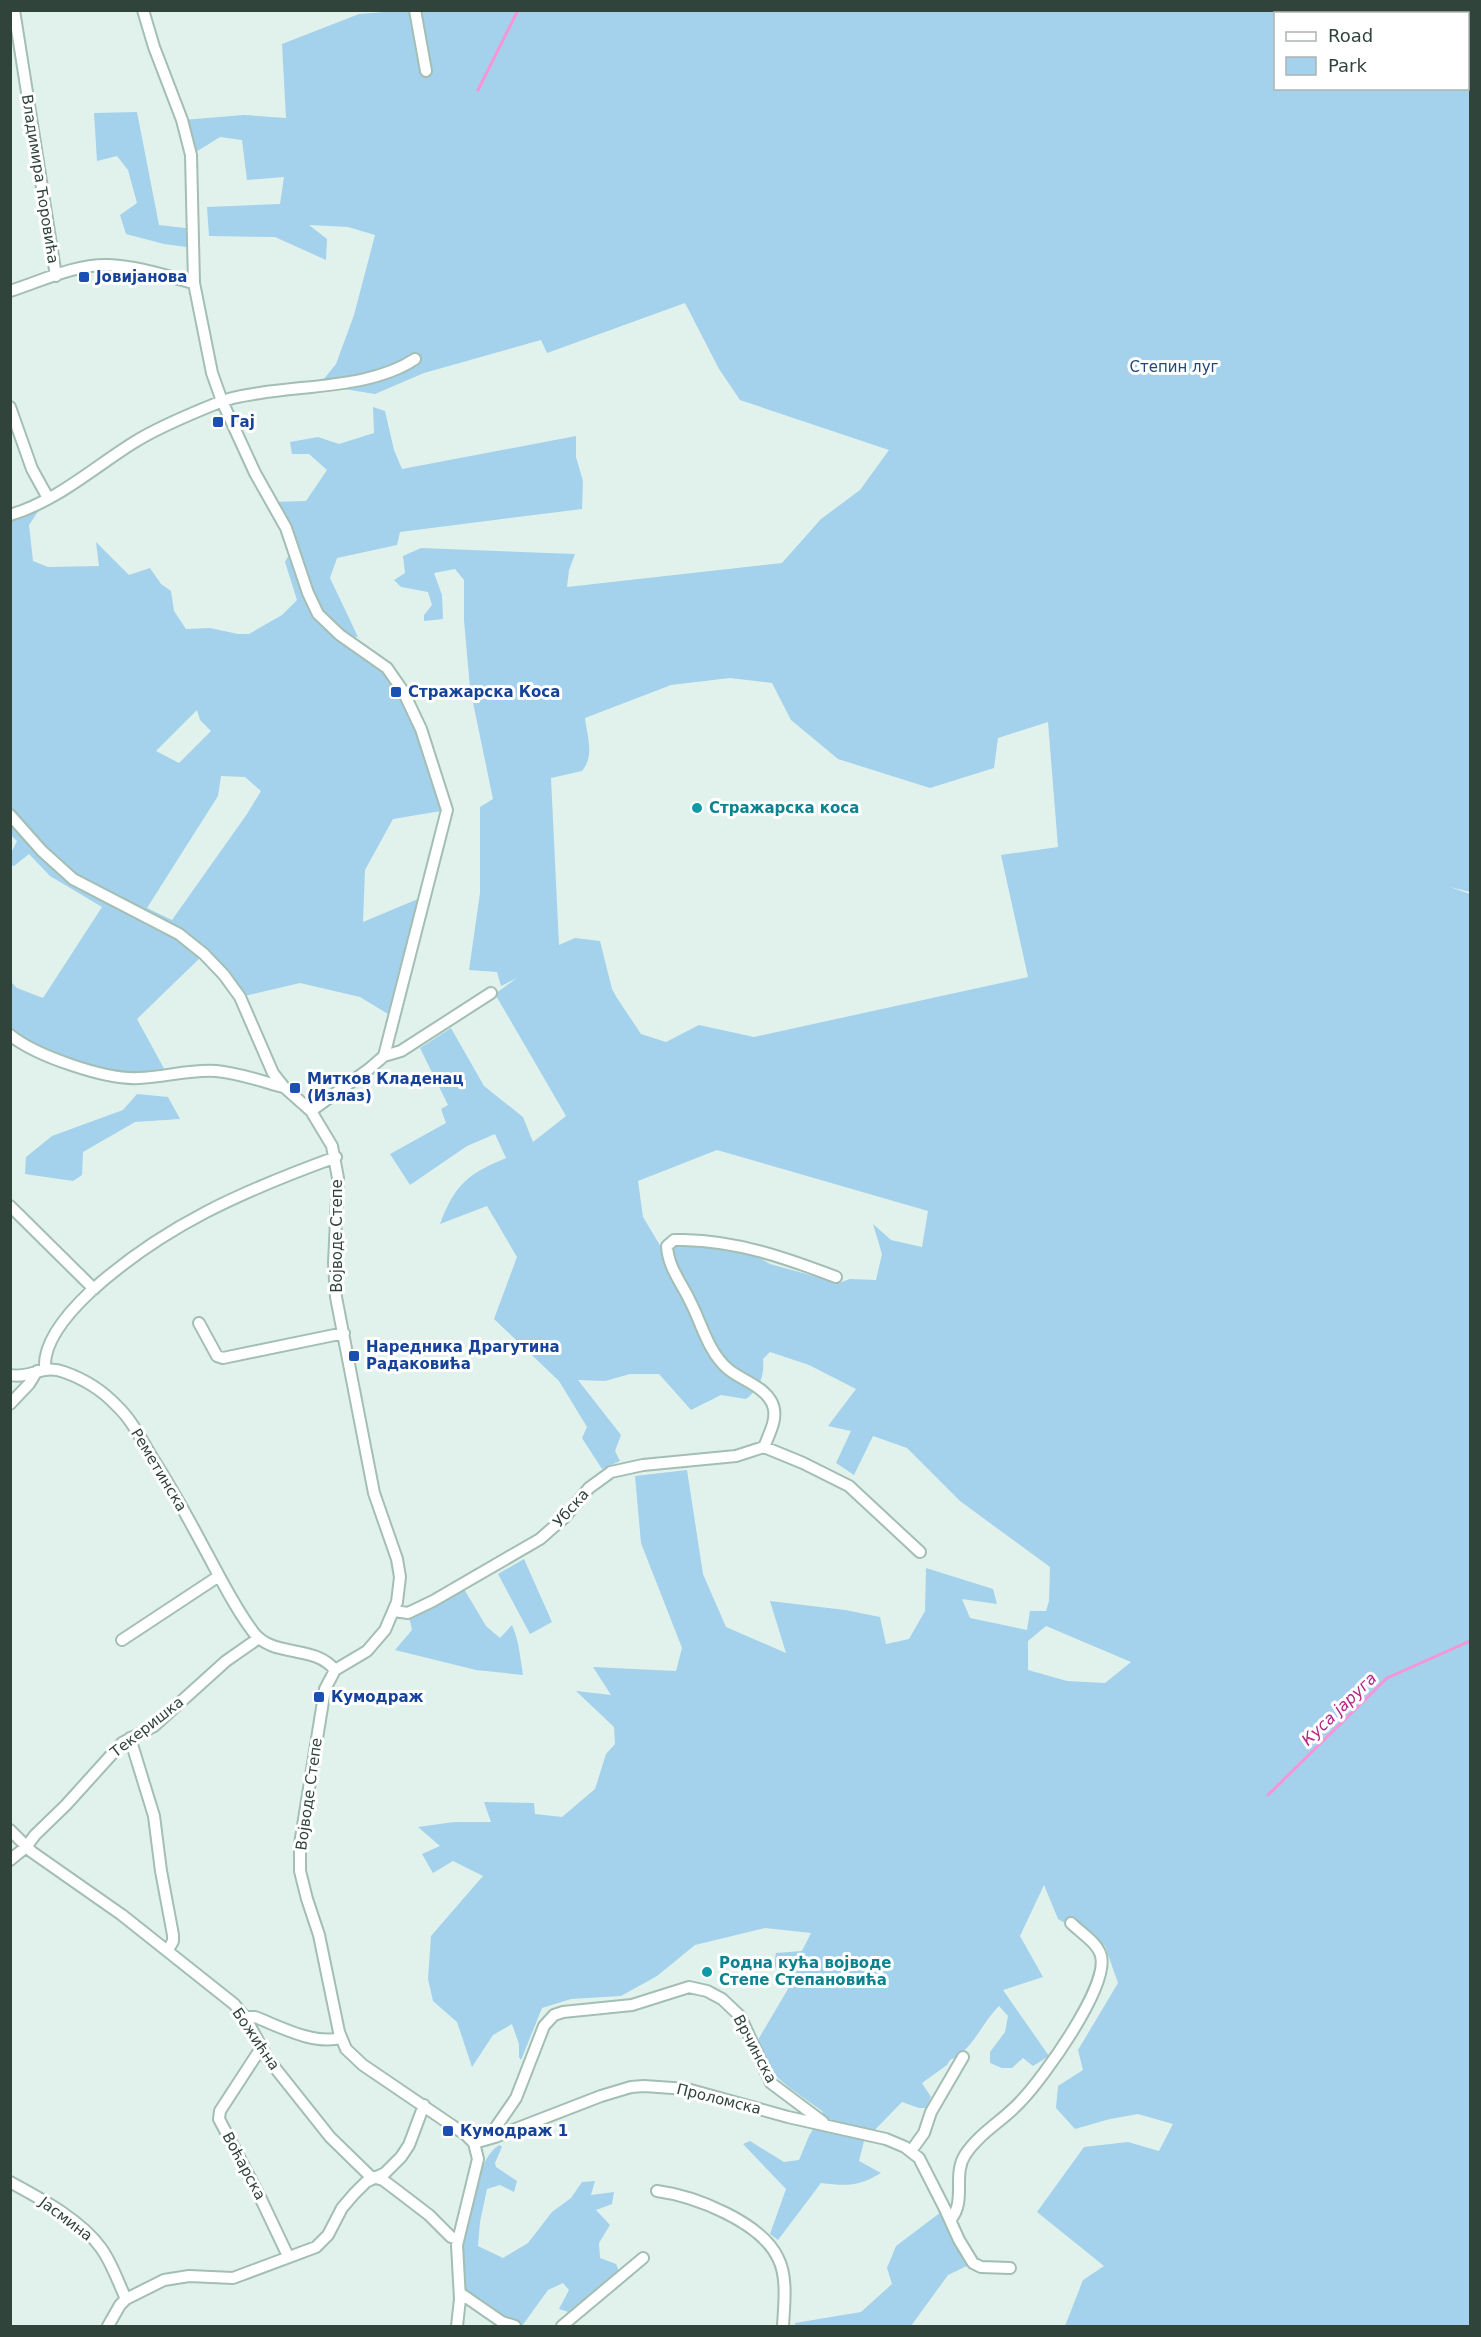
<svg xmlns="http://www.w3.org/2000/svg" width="1481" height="2337" viewBox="0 0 1481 2337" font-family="'DejaVu Sans',sans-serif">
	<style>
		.green { fill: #a4d1ec; fill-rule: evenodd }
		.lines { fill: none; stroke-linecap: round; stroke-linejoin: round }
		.stream { stroke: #f795d6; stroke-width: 3 }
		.minor-casing { stroke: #a3beb3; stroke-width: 14 }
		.minor { stroke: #fff; stroke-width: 10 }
		.transit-dot { fill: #1a4fb4; stroke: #fff; stroke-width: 2 }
		.culture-dot { fill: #0f9aa8; stroke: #fff; stroke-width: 2 }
		.labels { text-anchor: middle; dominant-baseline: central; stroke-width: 6; stroke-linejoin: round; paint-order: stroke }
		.street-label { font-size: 15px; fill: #31443b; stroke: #fff }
		.transit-label { font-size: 15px; font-weight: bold; fill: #164399; stroke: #fff; text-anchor: start }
		.park-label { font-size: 15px; fill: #20497a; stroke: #fff }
		.culture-label { font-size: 15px; font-weight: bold; fill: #0d838f; stroke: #fff; text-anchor: start }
		.water-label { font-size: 16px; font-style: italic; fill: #b92184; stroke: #fff }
	</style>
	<rect width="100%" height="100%" fill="#e1f2ec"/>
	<path class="green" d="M410 10 1470 11V892L1450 887 1470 894V2326H1065L1083 2280 1104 2266 1037 2212 1084 2147 1128 2142 1159 2151 1173 2124 1138 2114 1110 2119 1075 2129 1056 2108 1058 2086 1083 2070 1078 2050 1118 1983 1105 1946 1058 1919 1044 1885 1020 1936 1043 1977 1003 1990 1049 2056 1033 2066 1023 2058 1012 2068H1002L990 2063V2052L1005 2032 1008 2016 999 2006C981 2024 973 2050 950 2060L947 2065 922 2083 931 2097 926 2108H919L902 2102 864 2141 859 2161 881 2173C858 2187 846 2186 821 2183L778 2240 770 2234 786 2189 743 2144 750 2141 784 2162 799 2160 809 2136 823 2112C797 2092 767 2077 755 2045L788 1989 774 1965 776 1953 802 1951 811 1933 765 1928 695 1945 657 1976 621 1996 571 1999 542 2008 521 2060 519 2057V2044L512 2024 493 2035 472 2067 457 2022 433 2001 428 1979 431 1936 483 1876 453 1861 433 1873 422 1854 440 1846 418 1827 454 1822H491L484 1802 534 1803 535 1814 562 1817 595 1789 606 1754 615 1744 614 1727 576 1691 611 1695 593 1667 676 1671 682 1648 641 1543 635 1476 687 1470 703 1574 726 1627 786 1653 770 1601 845 1610 880 1617 886 1644 909 1639 925 1611 926 1568 993 1589 997 1604 962 1599 970 1618 1027 1630 1030 1611H1046L1049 1601 1050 1567 960 1501 907 1448 873 1436 854 1475 836 1463 851 1431 828 1426 856 1389 809 1365 770 1352 763 1359C765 1375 759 1390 746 1399L721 1395 691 1410 659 1374H630L605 1381 578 1380 621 1435 615 1451 620 1461 602 1469 582 1438 587 1427 559 1381 494 1319 517 1257 487 1206 440 1224C455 1184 468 1174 506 1158L495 1134 467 1146 410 1185 390 1154 446 1123 441 1109 448 1105 420 1048 451 1028 484 1086 523 1117 533 1142 566 1116 495 994 517 978 501 986 497 972 469 970 480 893V807L493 799 470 688 464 620V580L455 569 434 573 442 595 443 619 424 621V615L432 605 428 592 401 587 394 580 405 573 403 556 421 548 575 554 569 570 567 587 782 563 821 519 860 490 889 450 740 400 719 369 685 303 547 353 541 340 424 373 375 394 319 385 336 364 354 315 375 235 348 227 309 225 327 239 326 260 275 237 209 236 207 207 280 204 284 177 247 180 242 140 220 137 191 155 182 120 244 115 286 118 282 44 359 14ZM1276 14H1468V88H1276ZM730 678 772 683 791 720 838 759 930 788 994 768 998 738 1048 722 1058 847 1001 855 1028 977 754 1037 699 1025 666 1042 641 1034 617 998 612 989 600 941 575 938 559 945 551 778 582 771C595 755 587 737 585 718L671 685ZM717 1150 928 1211 922 1247 891 1240 873 1224 882 1254 876 1280 850 1279 839 1283 770 1264 747 1250 700 1245 661 1247 643 1217 638 1181ZM1046 1626 1131 1662 1105 1683 1067 1681 1028 1670V1641Z
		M137 112 159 225 194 229V248L164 244 126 234 120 215 137 203 128 170 117 156 97 161 94 113Z
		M373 407 385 411 394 450 402 469 576 436V457L583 481 582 509 400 532 397 545 337 558 330 578 358 637 342 635 380 663 403 691 447 810 393 819 365 870 363 922 425 896 393 1017 360 997 300 983 240 997 204 954 137 1019 167 1074 119 1076 11 1039V982L17 988 43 998 102 907 50 876 29 854 14 866 11 865V853L17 841 10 834 11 515 41 507 29 525 33 561 48 567 99 566 96 542 129 575 150 568 161 584 171 591 174 611 186 629 210 628 238 634H249L282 615 297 600 285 562 293 547 271 502 306 501 327 470 309 454H292L290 442 318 437 339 444 374 433ZM197 710 200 720 211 731 179 763 156 751ZM221 776 245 777 261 791 247 814 172 920 147 908 218 796Z
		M137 1094 168 1097 180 1119 135 1122 83 1152 82 1175 73 1181 25 1174 26 1157 52 1136 123 1110Z
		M524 1559 552 1622 530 1634 498 1574Z
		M461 1584 486 1626 500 1638 512 1625C519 1641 520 1657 523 1675L476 1670 395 1650 412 1630 408 1613Z
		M500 2145 502 2147 495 2163 496 2167 517 2181 514 2192 500 2185 487 2189 480 2222 478 2246 503 2258 528 2243 552 2212 571 2198 582 2182 595 2181 591 2195 614 2192 612 2204 596 2210 610 2225 599 2243 600 2258 616 2264 621 2276 575 2314 559 2309 569 2290 563 2283 548 2290 522 2326H515L465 2293C463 2284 461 2274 461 2265 460 2240 476 2155 500 2145Z
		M945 2209 973 2263 948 2275 911 2326H795V2323L861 2312 892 2284 887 2268 896 2246Z"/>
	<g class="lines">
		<path class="stream" d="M478 90 518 10
			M1268 1795 1387 1678 1470 1641"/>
		<defs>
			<path id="minor" d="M14 10 56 276
				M143 10 154 47 182 120 191 155 194 283 212 373 222 401 255 473 286 528 308 593 318 614 340 635 387 668 403 691 421 729 447 810 384 1056 369 1069 311 1111
				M415 10 426 71
				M10 291C41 281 76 264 108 265 138 266 166 276 194 283
				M10 407 32 469 48 498
				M10 515C57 501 93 468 133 443 155 429 195 412 220 402 232 397 247 395 260 393 310 385 373 387 415 359
				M10 815 42 851 73 879 179 934 204 954 224 975 240 997 273 1073 284 1087 311 1111 332 1146 338 1178 334 1263 336 1297 374 1493 397 1559 400 1577 397 1602 385 1630 367 1651 335 1670 325 1689 300 1844V1871L307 1899 319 1935 339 2032 346 2049 363 2065 466 2135 474 2143 478 2159 457 2245 460 2299 457 2326
				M10 1035C36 1056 106 1080 139 1078 165 1077 191 1069 216 1071 239 1073 261 1081 283 1087
				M384 1056 401 1051 491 993
				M10 1206 94 1289
				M199 1323 217 1356 223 1358 344 1333
				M45 1368C43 1340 71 1310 90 1292 164 1225 243 1191 336 1157
				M10 1375C30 1379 42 1364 64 1372 84 1379 102 1390 117 1406 132 1420 142 1441 153 1459 171 1487 187 1516 203 1546 219 1575 234 1607 254 1633 274 1658 314 1644 335 1670
				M10 1404 29 1384 37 1371
				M764 1447C769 1434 779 1417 772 1403 764 1386 741 1380 728 1369 708 1352 702 1324 690 1301 681 1282 668 1267 667 1246L674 1240H684C738 1241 786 1258 836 1277
				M394 1611 408 1613 433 1601 540 1539 565 1517 589 1488 611 1472 643 1465 736 1456 764 1447 803 1463 849 1486 920 1552
				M122 1640 219 1576
				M130 1738 154 1816 161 1871 173 1935V1941L168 1950
				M10 1830 32 1852 122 1915 234 2004 245 2017 268 2059 330 2137 370 2176 383 2180 395 2189 429 2215 451 2237 458 2239
				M10 1860 26 1847 35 1835 66 1805 122 1743 154 1726 226 1661 259 1638
				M245 2017H255C281 2027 313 2045 341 2038
				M261 2048 220 2111 219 2119 260 2197 288 2256
				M495 2137 601 2096 631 2087 644 2086 687 2089 788 2117 886 2139 905 2147 919 2158 945 2209 959 2240 973 2263 981 2267 1010 2268
				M474 2143 495 2137 496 2127 516 2098 544 2026 554 2015 563 2012 632 2005 689 1987 707 1991 722 1999 740 2016 771 2083 823 2122
				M911 2151 924 2133 931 2112 963 2057
				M10 2182C41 2199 80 2219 101 2248 112 2263 118 2282 126 2299
				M657 2191C695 2196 761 2222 778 2258 788 2277 784 2306 783 2326
				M950 2220C967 2202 952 2175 965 2155 979 2133 1004 2120 1021 2101 1043 2078 1109 1987 1101 1956 1098 1943 1081 1933 1071 1923
				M460 2293 502 2322 515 2326
				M108 2326 120 2305 126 2299 164 2280 189 2276 233 2278 316 2247 328 2235 342 2208 354 2194 366 2182 385 2173 401 2157 409 2145 424 2105
				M562 2326 643 2258"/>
		</defs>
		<use href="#minor" class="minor-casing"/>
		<use href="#minor" class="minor"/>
	</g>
	<g class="transit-dot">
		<rect x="78" y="271" width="12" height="12" rx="3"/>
		<rect x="212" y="416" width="12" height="12" rx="3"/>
		<rect x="390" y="686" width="12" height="12" rx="3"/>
		<rect x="289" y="1082" width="12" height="12" rx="3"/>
		<rect x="348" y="1350" width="12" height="12" rx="3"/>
		<rect x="313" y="1691" width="12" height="12" rx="3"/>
		<rect x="442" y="2125" width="12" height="12" rx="3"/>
	</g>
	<g class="culture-dot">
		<circle cx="697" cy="808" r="6"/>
		<circle cx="707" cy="1972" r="6"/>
	</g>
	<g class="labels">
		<g class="street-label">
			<text transform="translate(40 179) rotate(81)">Владимира Ћоровића</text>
			<text transform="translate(337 1236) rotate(-90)">Војводе Степе</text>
			<text transform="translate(159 1470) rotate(59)">Реметинска</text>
			<text transform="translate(571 1508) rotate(-48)">Убска</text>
			<text transform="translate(147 1727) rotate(-38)">Текеришка</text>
			<text transform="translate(309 1794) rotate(-82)">Војводе Степе</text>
			<text transform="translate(256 2039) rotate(56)">Божићна</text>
			<text transform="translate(755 2049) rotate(62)">Врчинска</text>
			<text transform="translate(719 2099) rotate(14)">Проломска</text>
			<text transform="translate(244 2166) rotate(62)">Воћарска</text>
			<text transform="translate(66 2219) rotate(37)">Јасмина</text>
		</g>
		<g class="transit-label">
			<text x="96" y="277">Јовијанова</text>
			<text x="230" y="422">Гај</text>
			<text x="408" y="692">Стражарска Коса</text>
			<text x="307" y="1079">Митков Кладенац<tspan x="307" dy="17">(Излаз)</tspan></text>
			<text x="366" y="1347">Наредника Драгутина<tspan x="366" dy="17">Радаковића</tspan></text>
			<text x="331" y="1697">Кумодраж</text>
			<text x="460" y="2131">Кумодраж 1</text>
		</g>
		<g class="park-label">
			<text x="1174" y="367">Степин луг</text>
		</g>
		<g class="culture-label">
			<text x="709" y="808">Стражарска коса</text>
			<text x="719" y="1963">Родна кућа војводе<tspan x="719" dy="17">Степе Степановића</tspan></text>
		</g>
		<g class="water-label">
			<text transform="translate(1339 1709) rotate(-44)">Куса јаруга</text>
		</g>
	</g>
	<rect width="1481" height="2337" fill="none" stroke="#31443b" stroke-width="24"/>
	<rect x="1274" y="12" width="195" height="78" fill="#ffffff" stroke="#adb4b1" stroke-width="1.5"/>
	<rect x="1286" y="32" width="30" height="9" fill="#ffffff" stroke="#adb4b1" stroke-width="1.5"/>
	<text x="1328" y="42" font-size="18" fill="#31443b">Road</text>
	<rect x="1286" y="57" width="30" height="18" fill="#a4d1ec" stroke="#adb4b1" stroke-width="1.5"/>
	<text x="1328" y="72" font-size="18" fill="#31443b">Park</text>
</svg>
